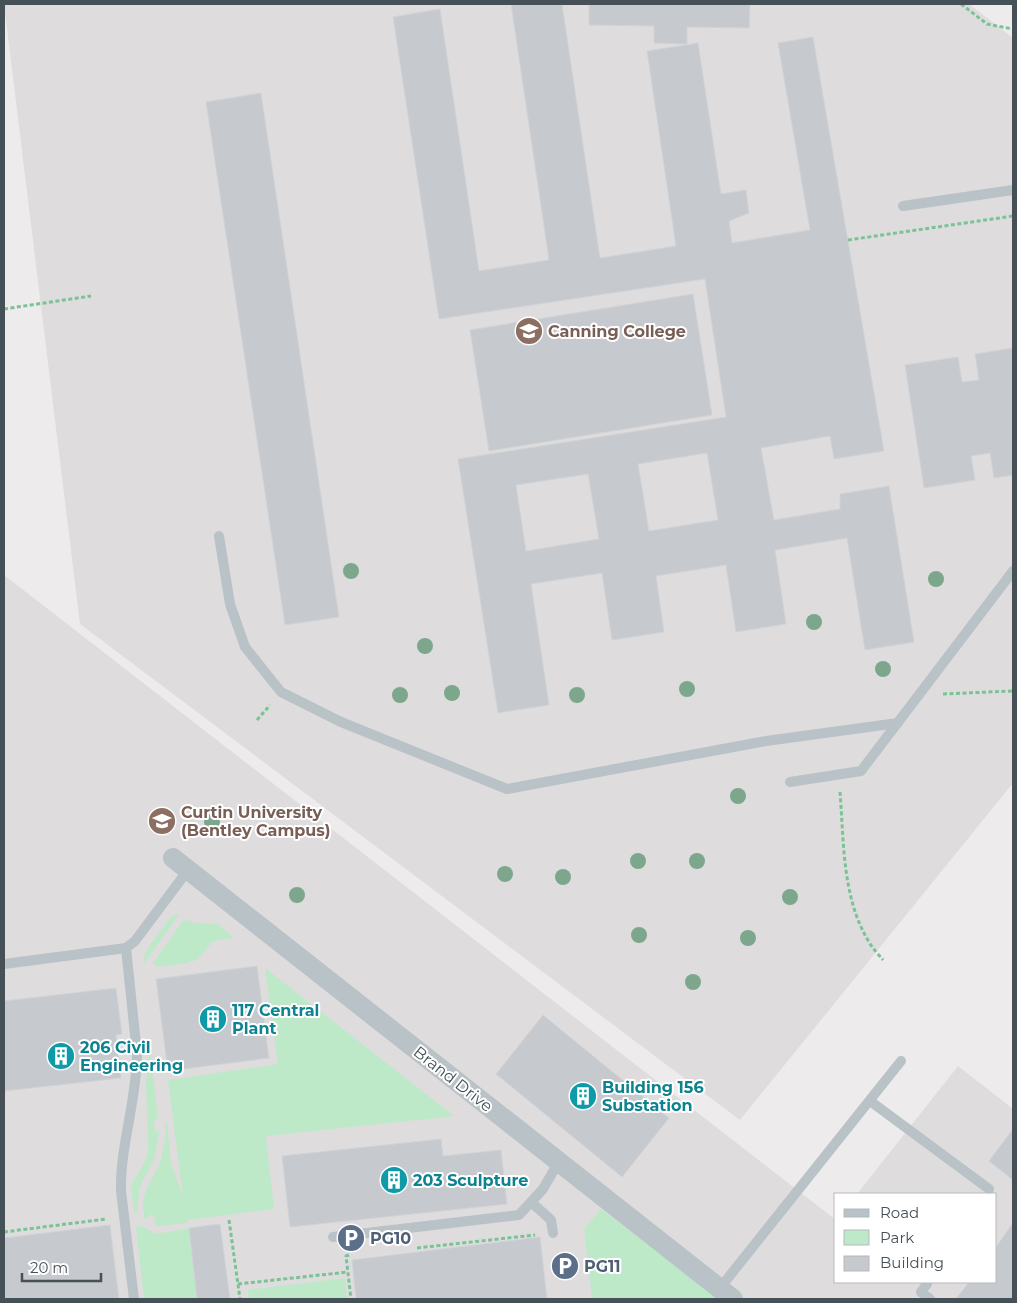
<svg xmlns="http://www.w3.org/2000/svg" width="1017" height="1303" viewBox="0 0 1017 1303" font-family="Montserrat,sans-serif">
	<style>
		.education { fill: #dfdcdd }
		.green { fill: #bde9c8 }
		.building { fill: #c6c9cd; stroke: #d0d3d7; fill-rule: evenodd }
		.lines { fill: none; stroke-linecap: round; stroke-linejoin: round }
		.path { stroke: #79c395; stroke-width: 3; stroke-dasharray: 4 2.5; stroke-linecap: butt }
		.service { stroke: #b8c2c7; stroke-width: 10 }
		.minor { stroke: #b8c2c7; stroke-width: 20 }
		.tree { fill: #7ca78c }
		.labels { text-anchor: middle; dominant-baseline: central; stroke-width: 4; stroke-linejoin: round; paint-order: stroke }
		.education-label { font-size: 16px; font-weight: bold; fill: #785e54; stroke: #fff; text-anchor: start }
		.culture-label { font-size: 16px; font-weight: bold; fill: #0d838f; stroke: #fff; text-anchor: start }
		.street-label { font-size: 16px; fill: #465157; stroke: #fff }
		.service-label { font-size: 16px; font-weight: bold; fill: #4e5e75; stroke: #fff; text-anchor: start }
	</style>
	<rect width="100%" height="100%" fill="#eeebec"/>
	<path class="education" d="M4 4H969L1013 38V783L740 1120 80 624Z
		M4 575 836 1220V1282H996V1194H857L958 1066 1013 1109V1299H4Z"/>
	<path class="green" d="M179 913 178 916 145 962 143 967 145 953 148 948 170 918Z
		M187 920 195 923 218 924 234 938 213 941 197 960 188 962V963L156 967V964H152L183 921Z
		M265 968 454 1116 266 1136 274 1209 188 1220 187 1223 158 1226 153 1223 156 1218 151 1214 147 1219 144 1217 143 1201 146 1190 160 1163 166 1134 165 1122H167L171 1164 183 1196 168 1080 278 1064Z
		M150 1048 158 1119 154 1120 155 1132 159 1131V1134L154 1160 142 1182 139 1190 137 1213 134 1212 131 1185 144 1163 148 1152V1139L146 1083Z
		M601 1209 720 1299H587L592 1298 584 1229Z
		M142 1226 156 1234 189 1228 197 1299H144L136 1227Z
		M345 1278 347 1299H249L248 1290Z"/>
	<path class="building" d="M511 4H562L600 258 676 246 647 51 698 43 721 194 746 190 749 213 729 221 732 243 810 230 778 43 813 37 884 451 834 459 830 436 761 448 774 520 840 509V494L889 486 914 642 865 650 847 538 775 550 786 624 736 632 726 565 656 576 664 632 612 640 602 573 531 584 549 705 498 713 458 459 726 417 705 279 439 319 393 17 440 9 479 271 549 260ZM707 453 718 520 649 531 638 464ZM588 474 599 539 526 551 516 485Z
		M589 4H750L749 28 687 27V44L654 43V26L589 25Z
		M261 93 339 617 285 625 206 102Z
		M693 294 712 415 489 451 470 330Z
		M1013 348V475L994 478 990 453 971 456 975 480 924 488 905 365 958 357 962 382 979 380 975 354Z
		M257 966 269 1058 168 1071 156 979Z
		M116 988 122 1034 116 1035 121 1078 4 1091V1001Z
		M543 1015 669 1118 622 1177 496 1074Z
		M1013 1129V1180L989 1161Z
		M441 1139 443 1156 501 1150 507 1204 290 1227 282 1156Z
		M1013 1223V1299H956L969 1282H996V1247Z
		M220 1224 230 1299H197L189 1228Z
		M110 1225 119 1299H4V1238Z
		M540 1237 547 1299H356L352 1260Z"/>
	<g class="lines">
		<path class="path" d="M961 4 987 24 1013 29
			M848 240 1013 216
			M4 309 91 296
			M943 694 1012 691
			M257 720 270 705
			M840 792C844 842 842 898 869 942 873 949 879 955 883 960
			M229 1220 240 1299
			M4 1232 106 1219
			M417 1248 535 1235
			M349 1255 346 1256 351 1299
			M238 1284 348 1272"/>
		<path class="service" d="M903 206 1013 190
			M219 536 230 604 245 647 281 692 341 722 507 789 766 741 898 723
			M790 782 861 771 1013 571
			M126 948 137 1054C137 1100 120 1145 121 1191L134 1299
			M4 964 126 948 135 941 188 870
			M870 1101 989 1189
			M531 1202 551 1220 553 1233
			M333 1237 519 1215 543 1189 558 1163
			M927 1284 921 1292 930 1299
			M720 1288 901 1061"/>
		<path class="minor" d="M173 858 733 1299"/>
	</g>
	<g class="tree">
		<circle cx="351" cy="571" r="8"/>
		<circle cx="936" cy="579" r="8"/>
		<circle cx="814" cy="622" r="8"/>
		<circle cx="425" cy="646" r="8"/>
		<circle cx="883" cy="669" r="8"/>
		<circle cx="687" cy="689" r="8"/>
		<circle cx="452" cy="693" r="8"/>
		<circle cx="400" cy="695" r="8"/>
		<circle cx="577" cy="695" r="8"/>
		<circle cx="738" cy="796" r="8"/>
		<circle cx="212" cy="822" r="8"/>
		<circle cx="638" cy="861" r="8"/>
		<circle cx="697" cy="861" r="8"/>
		<circle cx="505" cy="874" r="8"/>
		<circle cx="563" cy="877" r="8"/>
		<circle cx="297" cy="895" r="8"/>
		<circle cx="790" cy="897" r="8"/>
		<circle cx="639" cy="935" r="8"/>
		<circle cx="748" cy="938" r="8"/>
		<circle cx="693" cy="982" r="8"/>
	</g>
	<defs>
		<symbol id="university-disc" viewBox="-11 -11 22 22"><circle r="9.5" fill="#8d6e63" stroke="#fff"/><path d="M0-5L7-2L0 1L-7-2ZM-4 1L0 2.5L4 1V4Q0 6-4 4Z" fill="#fff"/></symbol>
		<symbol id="building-disc" viewBox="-11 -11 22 22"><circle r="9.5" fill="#0f9aa8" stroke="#fff"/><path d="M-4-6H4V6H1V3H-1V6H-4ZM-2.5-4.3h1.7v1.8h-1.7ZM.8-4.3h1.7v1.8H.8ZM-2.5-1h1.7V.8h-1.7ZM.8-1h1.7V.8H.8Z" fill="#fff"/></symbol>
		<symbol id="parking-disc" viewBox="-11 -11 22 22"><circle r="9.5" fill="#5c6f8a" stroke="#fff"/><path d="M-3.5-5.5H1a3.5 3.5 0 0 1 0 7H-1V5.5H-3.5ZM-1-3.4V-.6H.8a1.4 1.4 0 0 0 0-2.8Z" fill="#fff"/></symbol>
	</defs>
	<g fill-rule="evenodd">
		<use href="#university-disc" x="513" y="315" width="32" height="32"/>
		<use href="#university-disc" x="146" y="805" width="32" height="32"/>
		<use href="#building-disc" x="197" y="1003" width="32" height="32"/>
		<use href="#building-disc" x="45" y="1040" width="32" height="32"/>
		<use href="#building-disc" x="567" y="1080" width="32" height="32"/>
		<use href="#building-disc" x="378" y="1164" width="32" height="32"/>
		<use href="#parking-disc" x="335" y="1222" width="32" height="32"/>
		<use href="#parking-disc" x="549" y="1250" width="32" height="32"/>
	</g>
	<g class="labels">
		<g class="education-label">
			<text x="548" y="331">Canning College</text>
			<text x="181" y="812">Curtin University<tspan x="181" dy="18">(Bentley Campus)</tspan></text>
		</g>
		<g class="culture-label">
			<text x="232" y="1010">117 Central<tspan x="232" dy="18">Plant</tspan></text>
			<text x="80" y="1047">206 Civil<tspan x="80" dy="18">Engineering</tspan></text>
			<text x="602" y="1087">Building 156<tspan x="602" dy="18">Substation</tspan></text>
			<text x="413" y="1180">203 Sculpture</text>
		</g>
		<g class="street-label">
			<text transform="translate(453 1079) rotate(38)">Brand Drive</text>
		</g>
		<g class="service-label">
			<text x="370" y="1238">PG10</text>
			<text x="584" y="1266">PG11</text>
		</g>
	</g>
	<rect width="1017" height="1303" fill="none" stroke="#465157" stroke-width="10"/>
	<rect x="834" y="1193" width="162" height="90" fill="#ffffff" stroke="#b5b9bc"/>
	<rect x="844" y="1209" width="25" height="8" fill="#b8c2c7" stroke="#b5b9bc"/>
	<text x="880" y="1218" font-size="15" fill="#465157">Road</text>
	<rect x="844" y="1230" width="25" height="15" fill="#bde9c8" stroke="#b5b9bc"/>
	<text x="880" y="1243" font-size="15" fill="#465157">Park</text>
	<rect x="844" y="1256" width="25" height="15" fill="#c6c9cd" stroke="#b5b9bc"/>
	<text x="880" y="1268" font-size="15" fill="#465157">Building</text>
	<path d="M22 1273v8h79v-8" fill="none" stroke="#465157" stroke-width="2.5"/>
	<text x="30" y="1273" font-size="15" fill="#465157" stroke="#ffffff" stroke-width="4" paint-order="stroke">20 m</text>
</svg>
